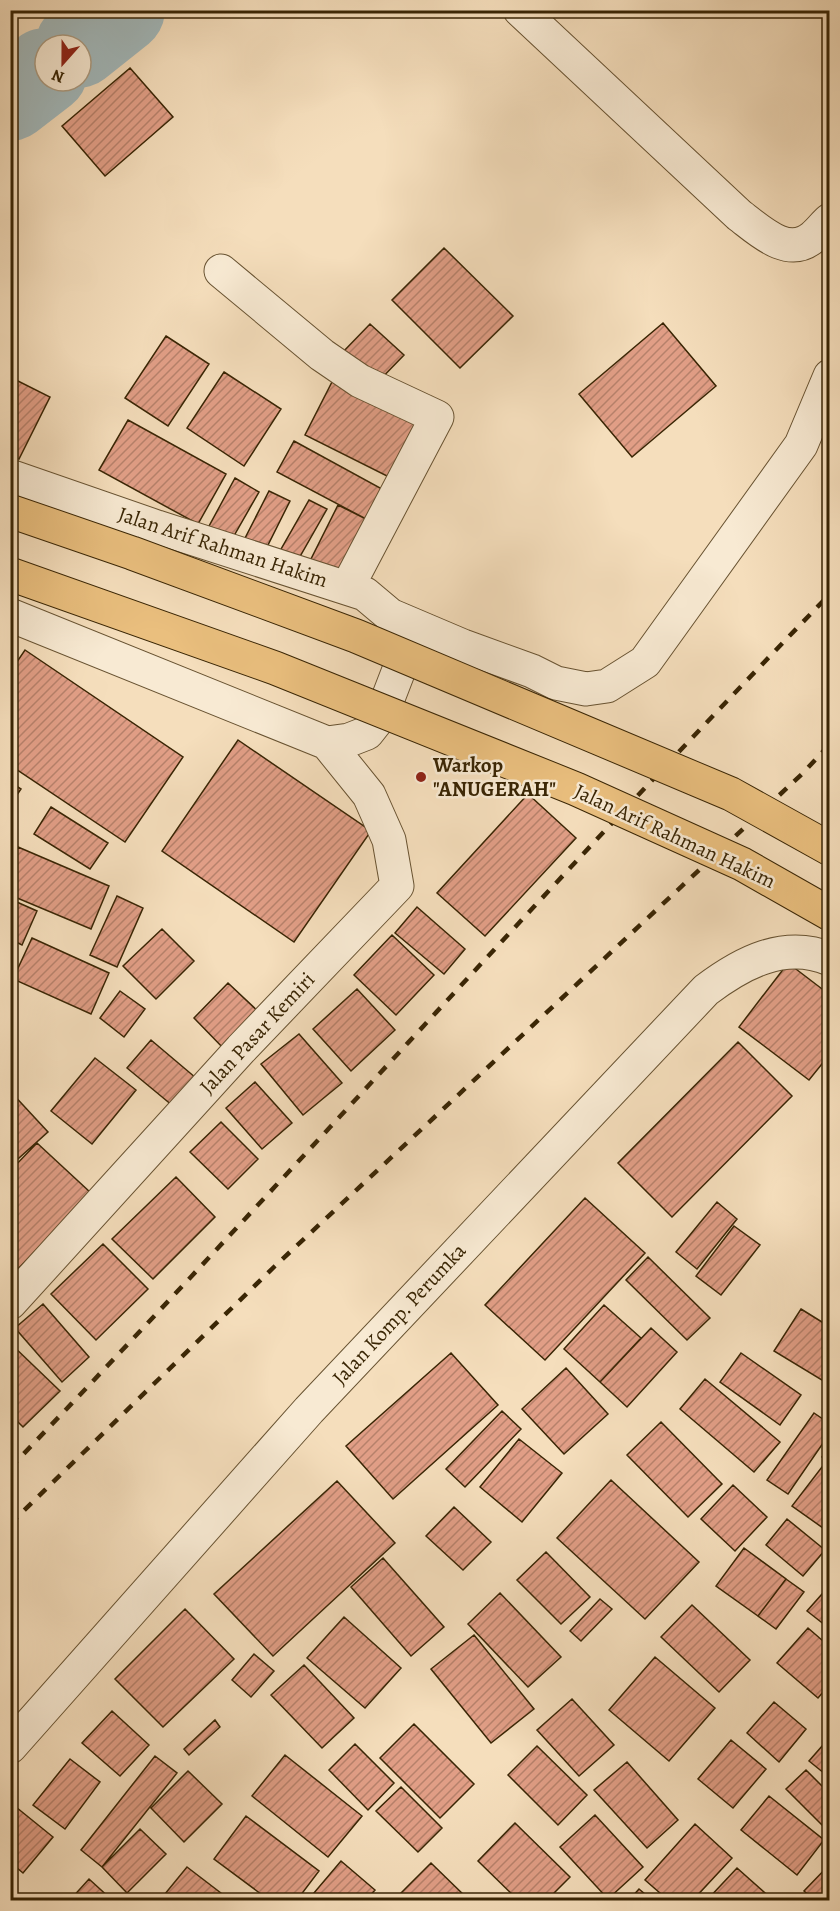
<svg xmlns="http://www.w3.org/2000/svg" width="840" height="1911" viewBox="0 0 840 1911" font-family="Alegreya,serif">
	<style>
		.lines { fill: none; stroke-linecap: round; stroke-linejoin: round }
		.river { stroke: #a2b9bc; stroke-width: 86 }
		.building { fill: url(#building-hatch); stroke: #392504; stroke-width: 1.5 }
		.minor-casing { stroke: #685332; stroke-width: 35 }
		.minor { stroke: #f8ead3; stroke-width: 33 }
		.rail { stroke: #392504; stroke-width: 4.5; stroke-dasharray: 10 10; stroke-linecap: butt }
		.highway-bridge-casing { stroke: #392504; stroke-width: 35; stroke-linecap: butt }
		.highway-bridge { stroke: #eabf7e; stroke-width: 33 }
		.poi-dot { fill: #8f2418; stroke: #f8ead3; stroke-width: 2 }
		.labels { text-anchor: middle; dominant-baseline: central; stroke-width: 5; stroke-linejoin: round; paint-order: stroke }
		.street-label { font-size: 21px; fill: #392504; stroke: #f8ead3 }
		.poi-label { font-size: 21px; font-weight: bold; fill: #392504; stroke: #f8ead3; text-anchor: start }
	</style>
	<defs>
		<pattern id="building-hatch" width="6" height="6" patternUnits="userSpaceOnUse" patternTransform="scale(1.5)"><rect width="6" height="6" fill="#e19e86"/><path d="M-1 1l2-2M0 6l6-6M5 7l2-2" fill="none" stroke="#b7816b"/></pattern>
	</defs>
	<rect width="100%" height="100%" fill="#f5debc"/>
	<filter id="stains"><feTurbulence type="fractalNoise" baseFrequency=".00333" numOctaves="4"/><feColorMatrix values="0 0 0 0 .2 0 0 0 0 .09 0 0 0 0 .02 0 0 0 .5 -.17"/></filter>
	<radialGradient id="worn" r=".72"><stop offset=".6" stop-color="#630" stop-opacity="0"/><stop offset="1" stop-color="#630" stop-opacity=".3"/></radialGradient>
	<g class="lines">
		<path class="river" d="M78 45 122 10
			M10 98 45 71"/>
	</g>
	<path class="building" d="M130 68 173 117 105 176 62 126Z
		M444 248 513 316 460 368 392 300Z
		M663 323 716 386 632 457 579 394Z
		M370 324 404 355 375 385 342 353Z
		M166 336 209 364 168 426 125 398Z
		M224 372 281 409 244 466 187 428Z
		M10 377 50 397 19 459 10 455Z
		M333 380 424 426 395 480 305 435Z
		M128 420 226 474 198 524 99 470Z
		M294 441 382 489 366 519 277 472Z
		M235 478 259 492 231 541 208 528Z
		M269 491 290 501 261 559 240 548Z
		M309 500 327 509 294 567 276 558Z
		M338 505 366 519 338 575 310 561Z
		M25 650 183 757 125 842 10 765V672Z
		M238 740 371 831 294 942 162 851Z
		M10 782 21 789 10 805Z
		M528 794 576 838 485 936 437 893Z
		M51 807 108 843 90 869 34 834Z
		M18 847 109 886 91 929 10 895V863Z
		M117 896 143 908 117 967 90 955Z
		M10 899 37 911 22 945 10 939Z
		M417 907 465 949 444 974 395 933Z
		M162 929 194 961 156 999 123 966Z
		M392 935 434 975 396 1015 354 975Z
		M32 938 109 973 91 1014 13 979Z
		M788 963 830 995V1054L809 1080 739 1027Z
		M228 983 262 1015 226 1051 194 1018Z
		M357 989 395 1030 351 1071 313 1029Z
		M120 991 145 1009 124 1037 100 1018Z
		M299 1034 342 1083 303 1115 261 1064Z
		M151 1040 196 1078 173 1106 127 1068Z
		M738 1042 792 1096 672 1217 618 1163Z
		M95 1058 136 1090 92 1144 51 1111Z
		M255 1082 292 1123 262 1149 226 1108Z
		M10 1091 48 1132 10 1166Z
		M221 1122 258 1159 228 1189 190 1152Z
		M37 1143 91 1193 15 1272 10 1268V1171Z
		M176 1177 215 1217 153 1279 112 1239Z
		M585 1198 645 1253 545 1360 485 1305Z
		M717 1202 737 1219 697 1269 676 1252Z
		M734 1226 760 1245 721 1295 696 1276Z
		M103 1244 148 1289 96 1340 51 1294Z
		M648 1257 710 1318 687 1340 626 1280Z
		M43 1304 89 1357 62 1382 15 1328Z
		M604 1305 641 1338 600 1382 564 1349Z
		M801 1309 830 1327V1385L774 1351Z
		M651 1328 677 1352 627 1407 600 1382Z
		M10 1343 60 1391 23 1427 10 1414Z
		M451 1353 498 1405 393 1499 346 1446Z
		M741 1353 801 1395 780 1425 720 1382Z
		M566 1368 608 1414 564 1454 522 1409Z
		M705 1379 780 1442 754 1472 680 1409Z
		M502 1411 521 1429 465 1487 446 1469Z
		M814 1413 830 1424V1433L788 1494 767 1480Z
		M661 1422 722 1484 688 1517 627 1455Z
		M519 1439 562 1473 522 1522 480 1487Z
		M830 1448V1464L822 1457Z
		M825 1463 830 1467V1533L792 1506Z
		M611 1480 699 1562 645 1619 557 1538Z
		M337 1481 395 1543 273 1656 214 1594Z
		M733 1485 767 1517 735 1551 701 1519Z
		M454 1507 491 1542 463 1570 426 1536Z
		M787 1519 825 1550 803 1576 766 1545Z
		M744 1548 786 1579 758 1616 716 1586Z
		M546 1552 590 1597 561 1624 517 1580Z
		M383 1558 444 1627 411 1656 351 1587Z
		M786 1579 804 1592 776 1629 758 1616Z
		M830 1585V1629L807 1611Z
		M500 1593 561 1657 528 1687 468 1624Z
		M600 1599 612 1609 581 1641 570 1631Z
		M692 1605 750 1660 719 1692 661 1637Z
		M185 1609 234 1659 163 1727 115 1679Z
		M344 1617 401 1668 365 1708 307 1658Z
		M808 1628 830 1647V1684L818 1698 777 1663Z
		M474 1635 534 1709 491 1743 431 1669Z
		M254 1654 274 1671 251 1697 232 1680Z
		M655 1657 715 1708 669 1761 609 1710Z
		M304 1665 354 1718 322 1748 271 1695Z
		M572 1699 614 1745 579 1776 537 1730Z
		M774 1702 806 1729 779 1762 747 1733Z
		M112 1711 149 1745 120 1776 82 1743Z
		M215 1720 220 1727 189 1755 184 1749Z
		M414 1724 474 1784 440 1818 380 1758Z
		M830 1737V1778L809 1761Z
		M731 1740 766 1769 733 1808 698 1779Z
		M355 1744 394 1783 368 1810 329 1770Z
		M537 1746 587 1795 558 1825 508 1775Z
		M285 1755 362 1816 328 1857 252 1796Z
		M155 1756 177 1773 102 1867 81 1850Z
		M70 1759 100 1782 65 1829 33 1805Z
		M627 1762 678 1820 647 1848 594 1790Z
		M806 1770 830 1794V1833L786 1789Z
		M188 1771 222 1804 184 1842 151 1808Z
		M401 1787 442 1828 418 1852 376 1811Z
		M769 1796 824 1840 797 1875 741 1830Z
		M11 1803 53 1837 23 1873 10 1862Z
		M595 1815 643 1867 608 1899 560 1847Z
		M246 1816 319 1871 297 1900H269L214 1859Z
		M515 1823 570 1877 547 1900H518L478 1861Z
		M695 1824 732 1858 693 1900H668L645 1880Z
		M140 1829 166 1854 127 1893 102 1867Z
		M341 1861 375 1890 366 1900H308Z
		M431 1863 469 1900H394Z
		M830 1864V1900H814L804 1891Z
		M187 1867 230 1900H160Z
		M737 1868 773 1900H707Z
		M89 1879 112 1900H70Z
		M639 1889 652 1900H629Z"/>
	<g class="lines">
		<defs>
			<path id="minor" d="M520 10 739 215C759 230 788 259 813 237 819 232 824 225 830 220
				M221 271 322 355 360 381 437 417 347 588
				M10 476 157 527 365 594 390 615 398 631 402 662 382 714 367 733 349 740 327 743 10 615
				M390 615 463 646 532 671 556 683 586 689 607 686 645 662 801 445 830 376
				M10 1303 241 1049 397 886 389 840 369 795 327 743
				M10 1747 309 1410 706 990C742 963 784 940 830 959"/>
		</defs>
		<use href="#minor" class="minor-casing"/>
		<use href="#minor" class="minor"/>
		<path class="rail" d="M10 1468C287 1180 551 881 830 594
			M10 1524 275 1266 803 773 830 744"/>
		<defs>
			<path id="highway-bridge" d="M10 511 132 553 356 636 731 794 830 849
				M10 574 275 668 576 789 742 864 830 914"/>
		</defs>
		<use href="#highway-bridge" class="highway-bridge-casing"/>
		<use href="#highway-bridge" class="highway-bridge"/>
	</g>
	<circle class="poi-dot" cx="421" cy="777" r="6"/>
	<g class="labels">
		<g class="street-label">
			<text transform="translate(223 547) rotate(18)">Jalan Arif Rahman Hakim</text>
			<text transform="translate(675 836) rotate(25)">Jalan Arif Rahman Hakim</text>
			<text transform="translate(257 1033) rotate(-47)">Jalan Pasar Kemiri</text>
			<text transform="translate(399 1314) rotate(-47)">Jalan Komp. Perumka</text>
		</g>
		<g class="poi-label">
			<text x="433" y="765">Warkop<tspan x="433" dy="24">"ANUGERAH"</tspan></text>
		</g>
	</g>
	<rect width="840" height="1911" fill="none" stroke="#f5debc" stroke-width="36"/>
	<rect x="12" y="12" width="816" height="1887" fill="none" stroke="#392504" stroke-width="3"/>
	<rect x="18" y="18" width="804" height="1875" fill="none" stroke="#392504" stroke-width="1.5"/>
	<g transform="translate(63 63) rotate(201)"><circle r="28" fill="#f8ead3" stroke="#ac9b80" stroke-width="1.5"/>
	<path d="M0-4.5L10 22L0 15L-10 22Z" fill="#8f2418"/>
	<text y="-9" font-size="16" font-weight="bold" text-anchor="middle" fill="#392504">N</text>
	</g>
	<rect width="100%" height="100%" filter="url(#stains)"/>
	<rect width="100%" height="100%" fill="url(#worn)"/>
</svg>
